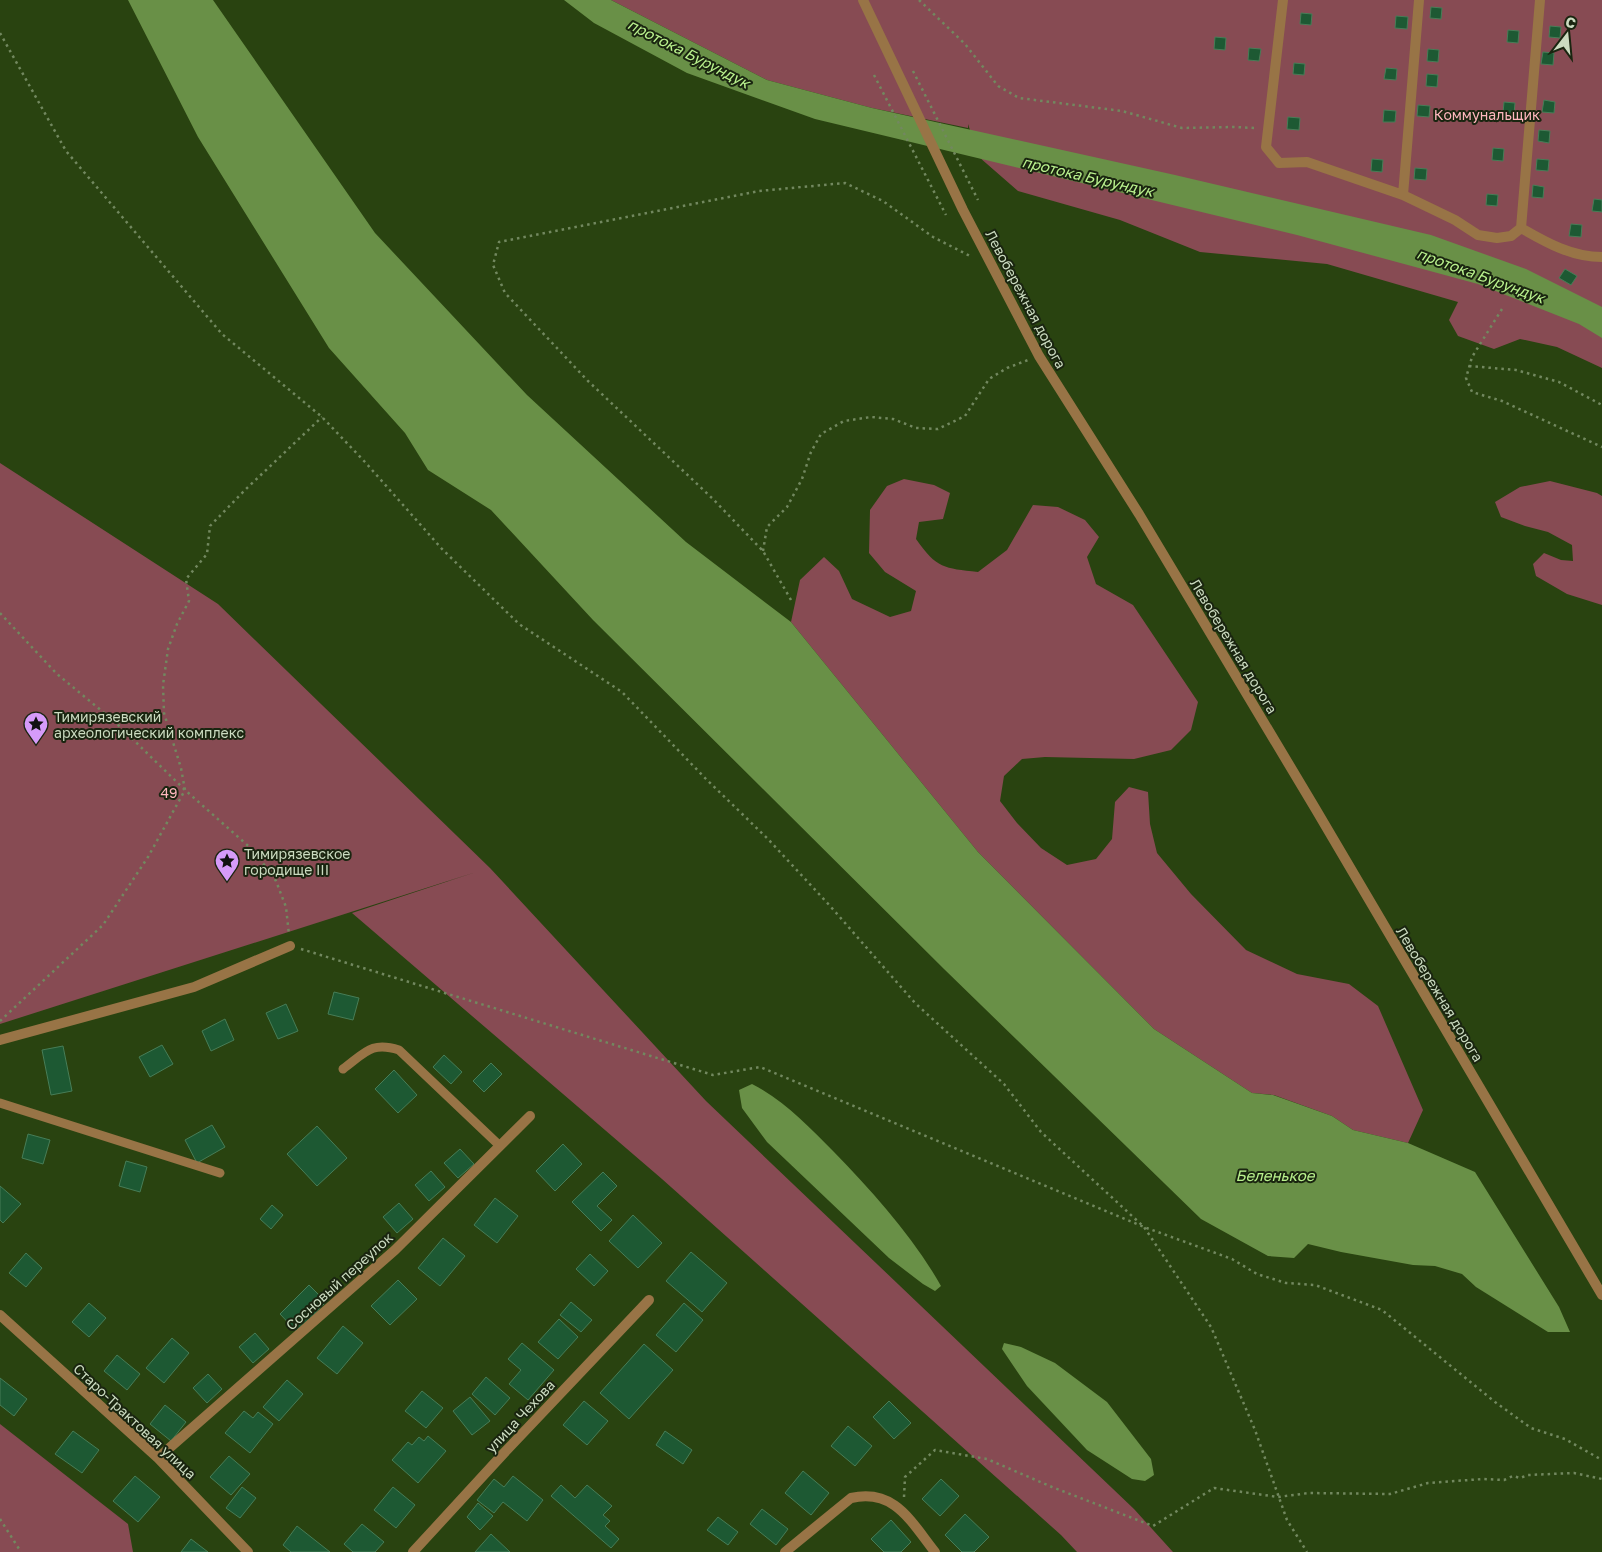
<svg xmlns="http://www.w3.org/2000/svg" width="1602" height="1552" viewBox="0 0 1602 1552" font-family="'Golos Text',sans-serif">
	<style>
		.green { fill: #874b53 }
		.water { fill: #699047 }
		.building { fill: #1d5933; stroke: #477d57 }
		.lines { fill: none; stroke-linecap: round; stroke-linejoin: round }
		.path { stroke: #72885f; stroke-width: 2.5; stroke-dasharray: 2.5 4; stroke-linecap: butt }
		.lane { stroke: #987446; stroke-width: 9 }
		.street { stroke: #987446; stroke-width: 10 }
		.labels { text-anchor: middle; dominant-baseline: central; stroke-width: 4; stroke-linejoin: round; paint-order: stroke }
		.park-label { font-size: 14px; fill: #ffb7be; stroke: #1a2510 }
		.street-label { font-size: 14px; fill: #cbdbc0; stroke: #1a2510 }
		.poi-label { font-size: 14px; fill: #cbdbc0; stroke: #1a2510; text-anchor: start }
		.water-label { font-size: 15px; font-style: italic; fill: #baf28e; stroke: #1a2510 }
	</style>
	<rect width="100%" height="100%" fill="#294310"/>
	<path class="green" d="M611 0H1602V368L1557 347 1520 339 1494 349 1458 336 1449 320 1458 302 1327 264 1200 252 1120 220 1018 191 979 157 968 124V128L872 108 767 80Z
		M0 463 218 604 490 868 706 1101 1134 1509 1173 1552H1077L1061 1535 662 1179 352 913 476 872 0 1024Z
		M904 479 934 485 950 493 943 519 919 522 916 539C937 569 944 568 978 572L1007 550 1033 505 1058 507 1085 520 1099 537 1087 557 1096 584 1133 605 1198 702 1191 730 1171 750 1134 759 1045 757 1022 759 1004 776 1000 801 1017 823 1041 848 1067 865 1096 859 1112 839 1115 802 1129 787 1148 792 1150 824 1157 853 1191 894 1246 950 1297 974 1349 984 1378 1006 1423 1110 1408 1143 1353 1130 1332 1116 1274 1095 1252 1093 1154 1029 978 852 791 622 800 580 824 557 839 571 852 599 890 617 911 611 916 591 885 572 869 553 870 510 887 486Z
		M1550 481 1597 493 1602 496V605L1567 594 1536 576 1533 564 1544 553 1561 560 1573 561 1572 545 1548 532 1525 526 1501 517 1495 502 1520 487Z
		M0 1424 128 1524 133 1552H0Z"/>
	<path class="water" d="M128 0H213L375 233 527 395 686 542 791 622 978 852 1154 1029 1252 1093 1273 1095 1332 1116 1353 1130 1408 1143 1475 1172 1559 1307 1570 1332H1548L1476 1287 1462 1274 1435 1266 1413 1265 1341 1252 1308 1244 1294 1258 1268 1256 1201 1219 944 969 593 620 491 510 428 470 405 433 329 348 198 137Z
		M564 0H611L767 80 872 108 1175 175 1431 235 1526 269 1602 307V338L1579 324 1478 284 1297 235 815 119 687 73 594 23Z
		M752 1084C784 1100 809 1127 834 1152 873 1192 914 1238 941 1286L935 1291 923 1284 889 1258 767 1142 742 1108 739 1090Z
		M1004 1343 1021 1347 1055 1363 1107 1402 1151 1459 1154 1475 1145 1481 1132 1479 1087 1450 1027 1386 1002 1349Z"/>
	<path class="building" d="M1431 7 1442 8 1441 19 1430 18Z
		M1301 13 1312 14 1311 25 1300 24Z
		M1396 16 1408 17 1407 29 1395 28Z
		M1550 26 1561 27 1560 38 1549 37Z
		M1508 30 1519 31 1518 43 1507 42Z
		M1215 37 1226 38 1225 50 1214 49Z
		M1249 48 1261 49 1259 61 1248 60Z
		M1428 49 1439 50 1438 62 1427 61Z
		M1543 52 1554 53 1553 65 1541 64Z
		M1294 63 1305 64 1304 75 1293 74Z
		M1386 68 1397 69 1396 80 1384 79Z
		M1427 74 1438 75 1437 87 1426 86Z
		M1544 100 1555 102 1554 113 1542 112Z
		M1504 102 1515 103 1514 114 1503 113Z
		M1418 105 1430 106 1429 117 1417 116Z
		M1384 110 1396 111 1395 122H1383Z
		M1288 117 1300 118 1299 130 1287 129Z
		M1539 130 1550 131 1549 143 1538 141Z
		M1493 148 1504 149 1503 161 1492 160Z
		M1372 159 1383 160 1382 172 1371 171Z
		M1537 159 1549 160 1548 171 1536 170Z
		M1415 168 1427 169 1426 180 1414 179Z
		M1533 185 1544 187 1543 198 1532 197Z
		M1487 194 1498 195 1497 206 1486 205Z
		M1594 199 1602 200V212L1592 211Z
		M1571 224 1582 225 1581 237 1569 236Z
		M1565 269 1577 276 1571 285 1559 278Z
		M334 992 359 998 353 1020 328 1014Z
		M286 1004 298 1031 278 1039 266 1013Z
		M225 1019 234 1040 211 1051 202 1031Z
		M162 1045 173 1064 150 1077 139 1057Z
		M63 1046 72 1091 51 1095 42 1050Z
		M444 1055 462 1072 451 1084 433 1067Z
		M491 1063 502 1074 484 1092 473 1081Z
		M394 1070 417 1095 398 1113 375 1089Z
		M212 1125 225 1147 197 1163 185 1140Z
		M317 1126 347 1158 317 1186 287 1154Z
		M28 1134 50 1140 43 1164 22 1158Z
		M563 1144 582 1164 555 1191 536 1171Z
		M460 1149 474 1164 458 1178 444 1163Z
		M126 1161 147 1167 140 1192 119 1186Z
		M431 1171 445 1187 429 1201 415 1185Z
		M603 1172 617 1186 597 1206 612 1220 601 1231 572 1202Z
		M0 1186 21 1204 3 1223 0 1220Z
		M495 1198 518 1216 497 1243 474 1225Z
		M399 1203 413 1219 397 1233 383 1217Z
		M272 1205 283 1215 271 1229 260 1219Z
		M633 1215 662 1243 638 1268 609 1241Z
		M443 1238 465 1256 440 1286 418 1268Z
		M691 1252 727 1283 702 1312 666 1281Z
		M26 1253 42 1268 26 1287 9 1273Z
		M590 1254 608 1271 594 1286 576 1269Z
		M398 1280 417 1299 390 1325 371 1306Z
		M309 1285 326 1302 297 1332 280 1314Z
		M571 1302 592 1320 581 1332 560 1315Z
		M89 1303 106 1318 89 1337 72 1322Z
		M684 1303 703 1320 676 1352 656 1335Z
		M559 1319 578 1337 558 1359 538 1342Z
		M343 1326 363 1343 337 1374 317 1358Z
		M255 1333 269 1349 253 1363 239 1347Z
		M172 1338 189 1353 164 1383 146 1368Z
		M522 1343 554 1370 528 1400 509 1384 521 1370 508 1359Z
		M644 1344 673 1370 629 1419 600 1393Z
		M117 1355 140 1374 127 1390 104 1371Z
		M208 1374 222 1389 207 1403 193 1388Z
		M486 1377 510 1398 495 1415 472 1394Z
		M0 1378 27 1399 14 1416 0 1405Z
		M287 1380 303 1394 279 1421 263 1407Z
		M422 1391 443 1408 426 1428 405 1411Z
		M470 1397 490 1421 472 1435 453 1411Z
		M584 1401 608 1421 587 1445 563 1425Z
		M889 1401 911 1423 894 1439 873 1417Z
		M165 1405 186 1422 171 1441 150 1424Z
		M244 1411 253 1418 258 1412 273 1424 250 1453 225 1433Z
		M848 1426 872 1446 855 1466 831 1446Z
		M73 1431 99 1450 82 1473 55 1454Z
		M665 1431 692 1450 683 1464 656 1445Z
		M428 1436 446 1451 418 1483 392 1460 408 1442 412 1445 419 1437 424 1441Z
		M229 1456 250 1474 231 1495 210 1477Z
		M803 1471 829 1493 811 1515 785 1493Z
		M135 1476 160 1497 138 1522 113 1501Z
		M513 1476 543 1500 527 1521 503 1502 494 1513 477 1500 494 1479 504 1487Z
		M941 1479 959 1496 940 1516 922 1499Z
		M561 1485 575 1498 587 1485 612 1506 603 1515 610 1521 605 1526 619 1539 611 1548 551 1496Z
		M242 1487 256 1498 240 1518 226 1508Z
		M393 1487 415 1505 396 1528 374 1510Z
		M478 1503 493 1516 480 1530 467 1517Z
		M762 1509 788 1529 776 1545 750 1524Z
		M965 1514 989 1537 974 1552H962L945 1535Z
		M718 1517 738 1532 728 1545 707 1530Z
		M891 1520 911 1542 901 1552H884L871 1539Z
		M362 1524 384 1542 375 1552H353L344 1544Z
		M297 1526 330 1552H291L283 1545Z
		M491 1534 510 1552H475Z
		M191 1539 208 1552H181Z"/>
	<g class="lines">
		<path class="path" d="M919 0 965 44 998 86 1019 98 1122 111 1182 128 1233 127 1255 128
			M0 33 66 151 222 334 322 417 365 462 442 549 519 624 622 692 706 779 768 839 831 907 915 1003 1004 1084 1041 1132 1144 1227 1211 1327 1255 1430 1287 1520 1307 1552
			M913 71 978 200
			M874 75 946 215
			M1502 309 1472 357 1466 378 1472 392 1502 401 1602 447
			M1469 366 1516 370 1559 382 1602 405
			M763 551 767 527 787 507 802 479 811 452 821 434 844 421 871 417 893 419 916 428 938 429 965 416 989 379 1007 368 1028 360
			M791 600 763 551 713 499 588 381 505 293 493 265 499 242 759 191 845 183 883 201 933 237 972 257
			M0 613 57 674 114 721 185 790 254 851 276 881 286 907 289 935
			M301 949 713 1075 760 1067 1144 1227 1232 1259 1257 1274 1286 1283 1315 1285 1382 1310 1495 1402 1531 1428 1565 1439 1602 1460
			M0 1021 103 925 148 857 185 790 181 768 164 713 163 685 168 649 177 624 189 601 186 579 207 554 210 526 245 490 322 417
			M904 1497 905 1477 935 1450 987 1459 1052 1487 1153 1526 1214 1488 1278 1497 1309 1493 1390 1494 1428 1483 1483 1479 1504 1480 1513 1476 1520 1478 1528 1475 1574 1473 1602 1479
			M0 1519 21 1552"/>
		<path class="lane" d="M343 1069C365 1053 371 1041 399 1050L500 1146
			M0 1103 220 1173"/>
		<path class="street" d="M863 0 963 210 1039 356 1139 514 1315 808 1602 1295
			M1283 0 1266 147 1279 163 1307 162 1403 195 1455 220 1478 235 1497 238 1511 236 1521 228C1547 243 1572 257 1602 257
			M1403 195 1419 0
			M1521 228 1540 0
			M0 1040 194 987 290 946
			M0 1315 158 1458 248 1552
			M158 1458 395 1250 530 1116
			M413 1552 504 1453 649 1300
			M785 1552 851 1498C895 1488 911 1522 935 1552"/>
	</g>
	<defs>
		<symbol id="sight-pin" viewBox="-11 -11 22 30"><path d="M0 17L-7.5 6A9.5 9.5 0 1 1 7.5 6Z" fill="#d69bf9" stroke="#1a2510"/><path d="M0-6L1.8-2.2L6-1.7L2.9 1.2L3.7 5.4L0 3.3L-3.7 5.4L-2.9 1.2L-6-1.7L-1.8-2.2Z" fill="#111"/></symbol>
	</defs>
	<g fill-rule="evenodd">
		<use href="#sight-pin" x="22" y="710" width="28" height="38"/>
		<use href="#sight-pin" x="213" y="847" width="28" height="38"/>
	</g>
	<g class="labels">
		<g class="park-label">
			<text x="1487" y="114">Коммунальщик</text>
			<text x="169" y="792">49</text>
		</g>
		<g class="street-label">
			<text transform="translate(1026 299) rotate(62)">Левобережная дорога</text>
			<text transform="translate(1234 646) rotate(59)">Левобережная дорога</text>
			<text transform="translate(1440 994) rotate(59)">Левобережная дорога</text>
			<text transform="translate(339 1281) rotate(-42)">Сосновый переулок</text>
			<text transform="translate(520 1416) rotate(-47)">улица Чехова</text>
			<text transform="translate(135 1421) rotate(43)">Старо-Трактовая улица</text>
		</g>
		<g class="poi-label">
			<text x="54" y="716">Тимирязевский<tspan x="54" dy="16">археологический комплекс</tspan></text>
			<text x="244" y="853">Тимирязевское<tspan x="244" dy="16">городище III</tspan></text>
		</g>
		<g class="water-label">
			<text transform="translate(689 53) rotate(27)">протока Бурундук</text>
			<text transform="translate(1088 176) rotate(13)">протока Бурундук</text>
			<text transform="translate(1481 275) rotate(20)">протока Бурундук</text>
			<text x="1275" y="1175">Беленькое</text>
		</g>
	</g>
	<g transform="translate(1567 35) rotate(16)" stroke="#1a2510" stroke-width="4" paint-order="stroke">
	<path d="M0-4L9 19L0 12L-9 19Z" fill="#cbdbc0"/>
	<text y="-8" font-size="14" font-weight="bold" text-anchor="middle" fill="#cbdbc0">С</text>
	</g>
</svg>
